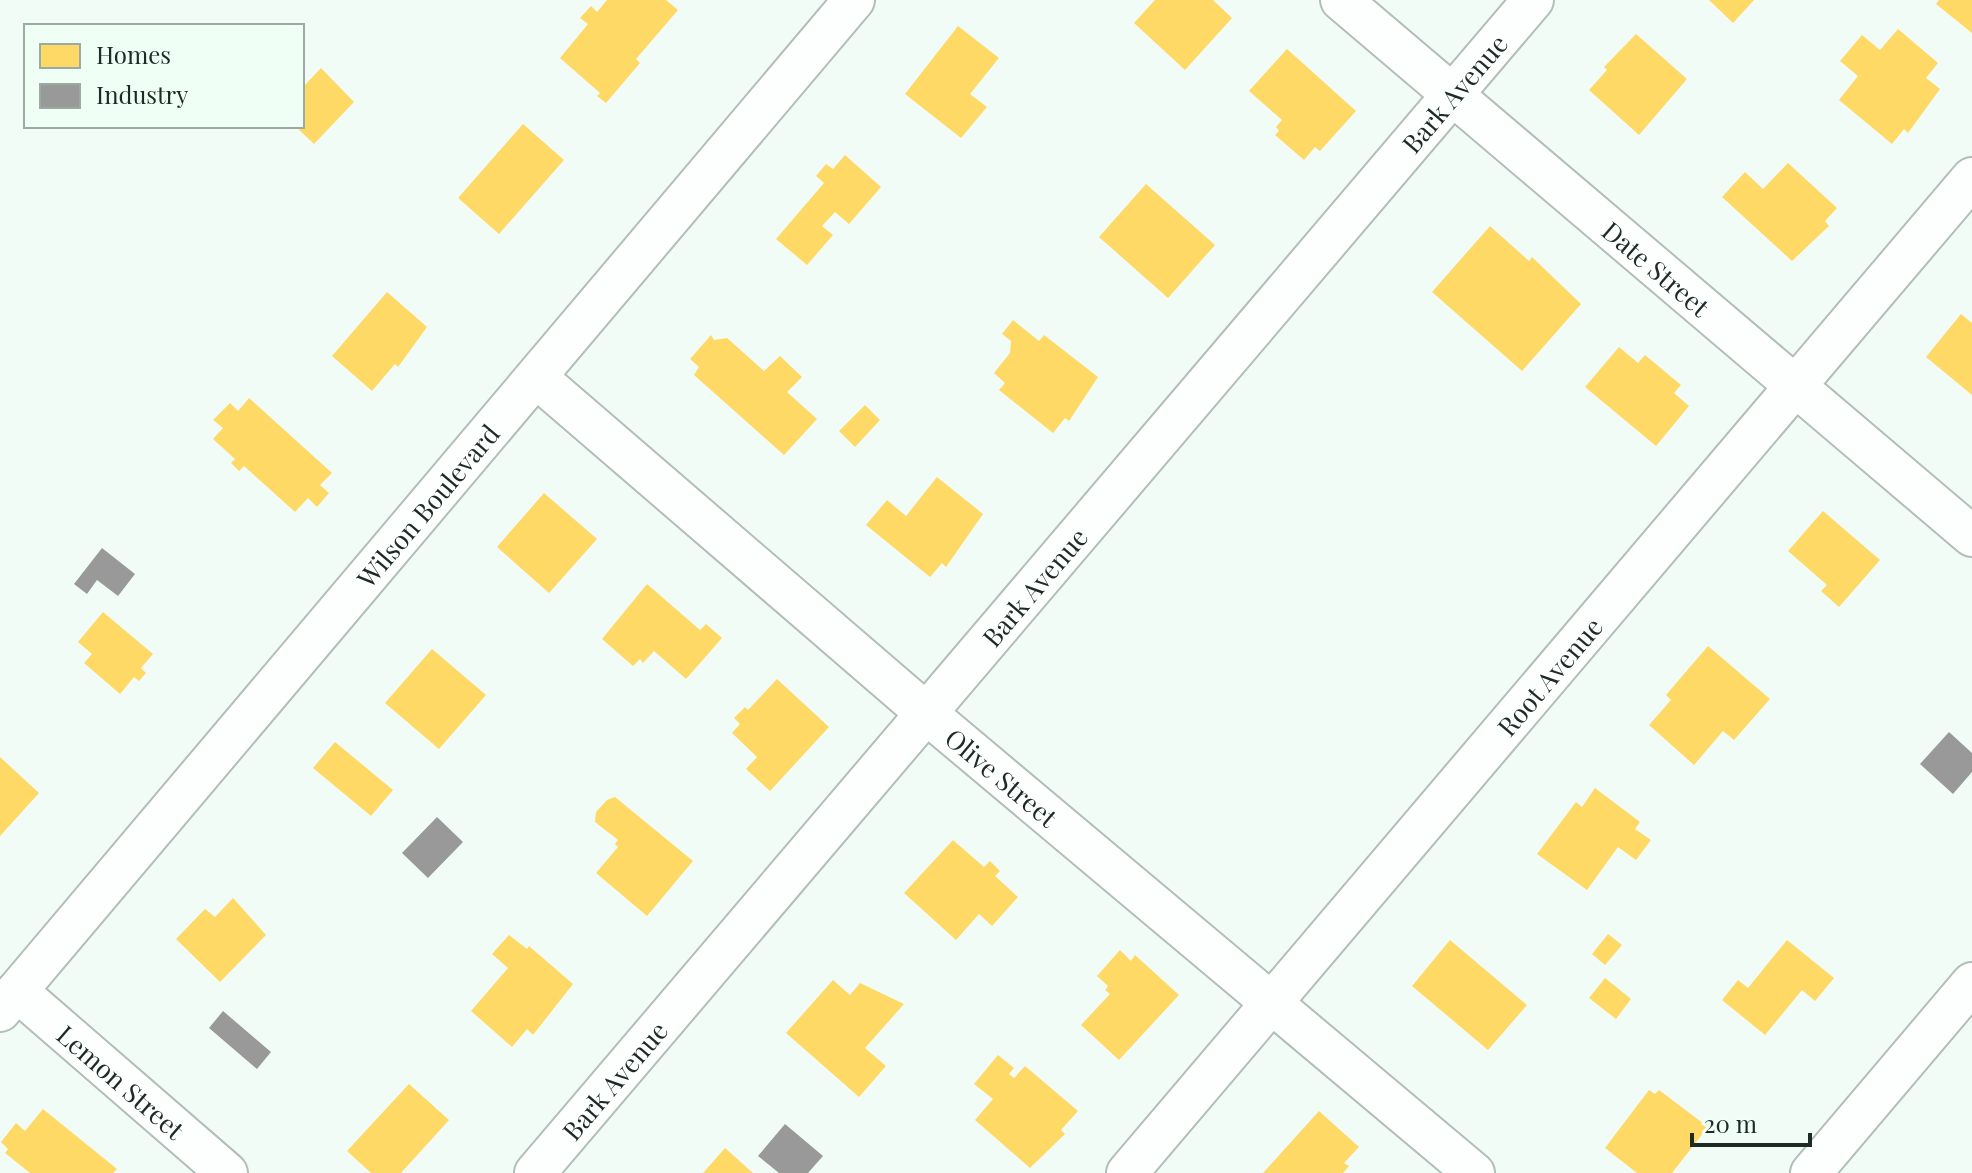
<svg xmlns="http://www.w3.org/2000/svg" width="1972" height="1173" viewBox="0 0 1972 1173" font-family="'Playfair Display',serif">
	<style>
		.homes { fill: #ffd966 }
		.industry { fill: #999 }
		.lines { fill: none; stroke-linecap: round; stroke-linejoin: round }
		.minor-casing { stroke: #b3beb8; stroke-width: 44 }
		.minor { stroke: #fdfffe; stroke-width: 40 }
		.labels { text-anchor: middle; dominant-baseline: central; stroke-width: 8; stroke-linejoin: round; paint-order: stroke }
		.street-label { font-size: 26px; fill: #1d2b24; stroke: #effff6 }
	</style>
	<rect width="100%" height="100%" fill="#f2fcf7"/>
	<path class="homes" d="M607 0H666L678 10 636 59 640 63 606 103 597 96 600 93 560 58 588 24 580 18 591 6 597 12Z
		M1155 0H1213L1232 18 1185 70 1134 23Z
		M1709 0H1754L1733 23Z
		M1939 0H1972V33L1936 4Z
		M958 26 999 58 970 94 987 107 961 138 905 94Z
		M1898 29 1938 63 1926 78 1940 89 1908 133 1904 129 1892 144 1839 100 1858 76 1840 61 1862 35 1880 50Z
		M1636 34 1687 79 1639 135 1589 90 1607 70 1604 67Z
		M1287 49 1356 111 1320 151 1315 147 1304 160 1275 135 1279 131 1276 127 1282 120 1249 91Z
		M321 68 354 102 314 144 295 126H302V88Z
		M523 124 564 160 499 234 458 198Z
		M845 155 881 187 849 224 835 212 822 226 833 235 807 265 776 239 824 183 816 176 826 164 833 169Z
		M1788 163 1837 208 1825 221 1829 226 1792 261 1722 197 1745 172 1763 189Z
		M1146 184 1215 245 1168 298 1099 237Z
		M1490 226 1529 261 1532 257 1581 304 1522 371 1432 292Z
		M387 292 427 327 398 367 395 364 372 391 332 356Z
		M1961 314 1972 323V395L1926 357Z
		M1013 320 1039 341 1044 335 1098 377 1069 421 1065 418 1053 433 999 390 1005 383 994 373 1010 353 1011 341 1002 334Z
		M711 335 714 340 727 338 764 371 780 356 802 377 787 392 817 419 784 455 694 375 699 367 690 359Z
		M1619 347 1638 363 1645 355 1681 385 1674 393 1689 406 1656 446 1585 387Z
		M249 398 332 473 320 485 329 493 317 507 308 498 295 512 244 466 239 471 231 463 235 459 213 439 223 428 213 420 230 403 238 411Z
		M865 405 880 420 855 447 839 431Z
		M937 477 983 514 946 567 942 563 930 577 866 525 887 500 906 516Z
		M544 493 597 539 549 593 497 547Z
		M1823 511 1880 560 1839 607 1821 591 1827 585 1788 551Z
		M647 584 700 630 706 624 722 638 686 679 654 651 643 663 640 659 633 666 602 639Z
		M103 612 153 654 141 668 146 673 139 681 134 677 120 694 84 663 92 654 78 642Z
		M1708 646 1770 699 1734 740 1723 731 1694 765 1649 725 1671 700 1666 695Z
		M432 649 486 695 439 749 385 703Z
		M777 679 829 727 770 791 746 769 757 757 732 733 740 724 734 718 745 707 748 710Z
		M335 742 393 790 371 816 313 768Z
		M0 757 39 793 0 836Z
		M1595 788 1640 822 1635 829 1651 840 1636 860 1618 847 1587 890 1537 854 1576 802 1582 807Z
		M615 797 693 861 647 916 596 873 618 847 615 844 618 840 595 822 596 812 607 800Z
		M953 840 984 867 990 861 1000 871 995 876 1018 897 992 926 979 914 956 940 904 893Z
		M233 898 266 935 220 982 176 939 205 909 215 917Z
		M1608 934 1622 945 1605 965 1592 954Z
		M509 935 527 949 529 946 573 984 533 1035 527 1029 512 1047 471 1011 508 968 492 954Z
		M1450 940 1527 1005 1488 1050 1412 986Z
		M1787 940 1834 978 1815 1001 1802 990 1765 1035 1722 1000 1738 980 1748 988Z
		M1120 950 1131 961 1135 955 1179 995 1119 1060 1081 1025 1110 994 1105 990 1108 986 1097 976Z
		M1605 978 1631 999 1616 1019 1589 998Z
		M833 980 850 995 860 983 904 1004 865 1048 886 1066 859 1097 786 1033Z
		M998 1055 1014 1068 1009 1074 1014 1078 1025 1066 1078 1111 1061 1130 1065 1134 1030 1168 975 1120 993 1099 974 1084Z
		M409 1084 449 1120 401 1173H371L347 1151Z
		M1649 1090 1655 1094 1659 1090 1708 1127 1672 1173H1637L1605 1148Z
		M43 1109 117 1169 113 1173H30L5 1153 8 1149 1 1142 16 1123 25 1131Z
		M1319 1111 1359 1147 1344 1163 1349 1166 1343 1173H1263Z
		M725 1148 753 1173H703Z"/>
	<path class="industry" d="M102 548 135 574 118 596 97 580 87 594 74 584Z
		M1949 732 1972 753V772L1953 794 1920 764Z
		M437 817 463 842 428 878 402 853Z
		M223 1011 271 1052 257 1069 209 1028Z
		M785 1124 823 1156 808 1173H779L758 1156Z"/>
	<g class="lines">
		<defs>
			<g id="minor">
				<path id="s1" d="M1341 0 1972 536"/>
				<path id="s2" d="M536 377 926 713 1474 1173"/>
				<path id="s3" d="M17 991 227 1173"/>
				<path id="s4" d="M0 1011 854 0"/>
				<path id="s5" d="M535 1173 1533 0"/>
				<path id="s6" d="M1127 1173 1972 178"/>
				<path d="M1811 1173 1972 983"/>
			</g>
		</defs>
		<use href="#minor" class="minor-casing"/>
		<use href="#minor" class="minor"/>
	</g>
	<g class="labels">
		<g class="street-label">
			<text stroke="none"><textPath href="#s5" startOffset="1418">Bark Avenue</textPath></text>
			<text stroke="none"><textPath href="#s1" startOffset="414">Date Street</textPath></text>
			<text stroke="none"><textPath href="#s4" startOffset="662">Wilson Boulevard</textPath></text>
			<text stroke="none"><textPath href="#s5" startOffset="770">Bark Avenue</textPath></text>
			<text stroke="none"><textPath href="#s6" startOffset="652">Root Avenue</textPath></text>
			<text stroke="none"><textPath href="#s2" startOffset="614">Olive Street</textPath></text>
			<text stroke="none"><textPath href="#s5" startOffset="122">Bark Avenue</textPath></text>
			<text stroke="none"><textPath href="#s3" startOffset="138">Lemon Street</textPath></text>
		</g>
	</g>
	<rect x="24" y="24" width="280" height="104" fill="#effff6" stroke="#9baaa2" stroke-width="2"/>
	<rect x="40" y="44" width="40" height="24" fill="#ffd966" stroke="#9baaa2" stroke-width="2"/>
	<text x="96" y="64" font-size="24" fill="#1d2b24">Homes</text>
	<rect x="40" y="84" width="40" height="24" fill="#999999" stroke="#9baaa2" stroke-width="2"/>
	<text x="96" y="104" font-size="24" fill="#1d2b24">Industry</text>
	<path d="M1692 1133v12h118v-12" fill="none" stroke="#1d2b24" stroke-width="4"/>
	<text x="1704" y="1133" font-size="24" fill="#1d2b24" stroke="#effff6" stroke-width="6" paint-order="stroke">20 m</text>
</svg>
